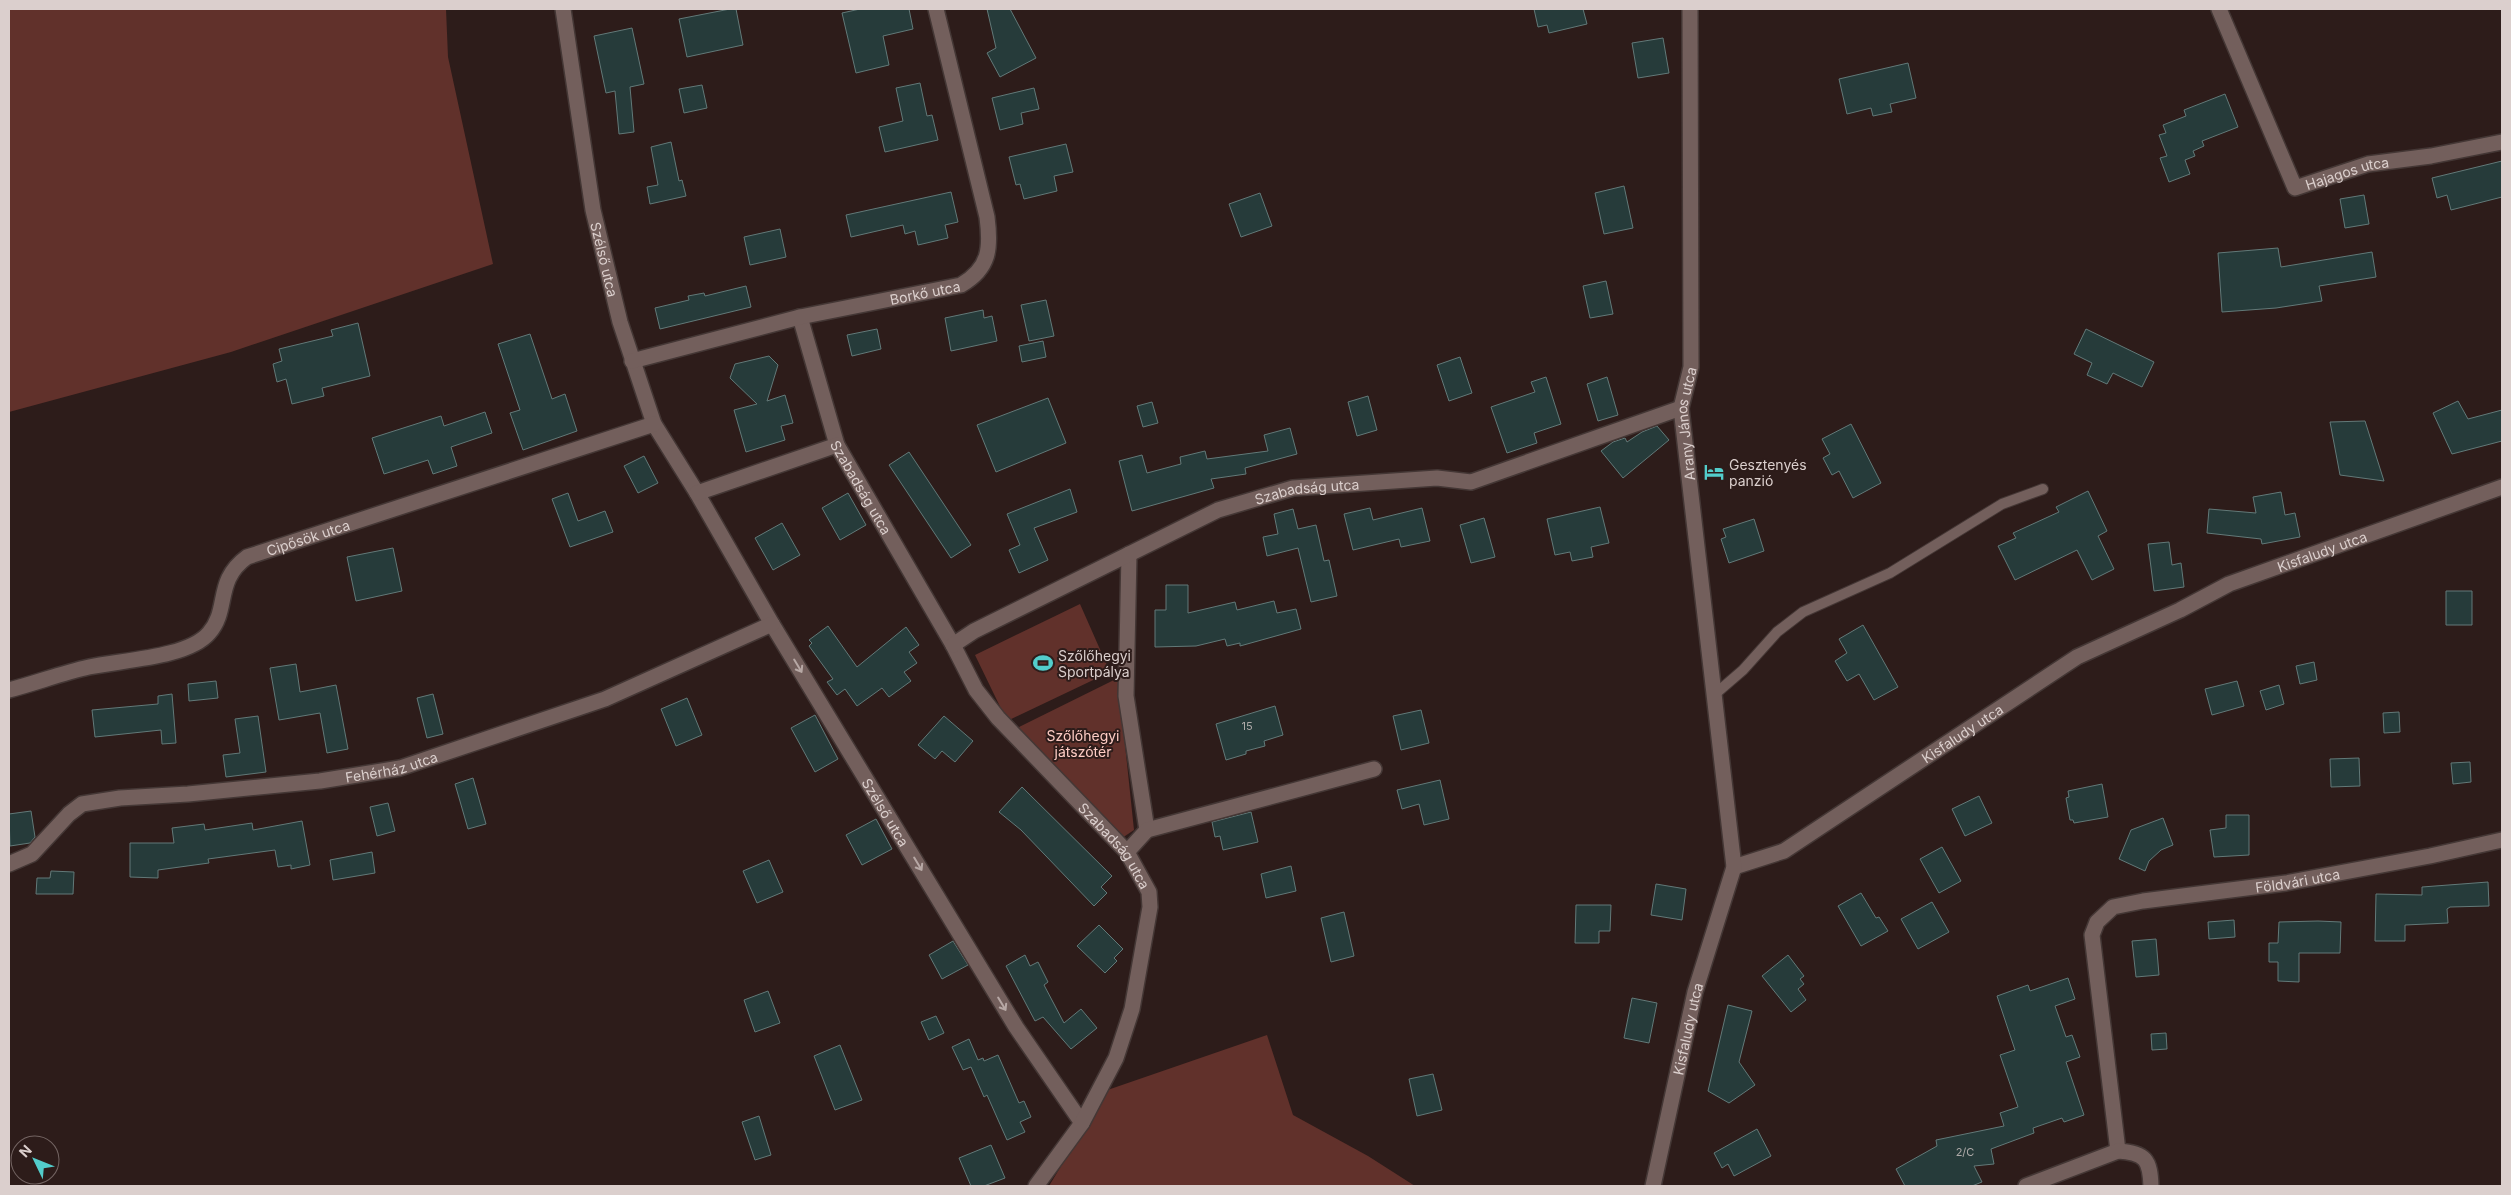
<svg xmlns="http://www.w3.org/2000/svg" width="2511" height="1195" viewBox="0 0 2511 1195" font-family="Inter,sans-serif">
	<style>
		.green { fill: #61312b }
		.building { fill: #263b3a; stroke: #627978 }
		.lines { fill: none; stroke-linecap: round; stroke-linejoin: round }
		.service-casing { stroke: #443735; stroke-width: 12 }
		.pedestrian-casing { stroke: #443735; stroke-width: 18 }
		.minor-casing { stroke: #443735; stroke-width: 18 }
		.service { stroke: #735f5c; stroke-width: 10 }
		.pedestrian { stroke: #735f5c; stroke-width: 15 }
		.minor { stroke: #735f5c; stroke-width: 15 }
		.oneway { stroke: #b7a8a5 }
		.labels { text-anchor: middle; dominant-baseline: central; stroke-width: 4; stroke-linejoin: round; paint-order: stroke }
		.number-label { font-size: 11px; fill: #aeaaa8 }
		.street-label { font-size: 14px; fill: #dbcfcd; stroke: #2d1c1a }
		.poi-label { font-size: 14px; fill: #dbcfcd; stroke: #2d1c1a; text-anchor: start }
		.park-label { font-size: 14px; fill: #feccc4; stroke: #2d1c1a }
	</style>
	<rect width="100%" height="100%" fill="#2d1c1a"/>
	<path class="green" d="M9 9H446L448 57 493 264 231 352 9 412Z
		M1080 604 1110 672 1007 721 975 655Z
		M1118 678 1134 830 1119 840 1011 731Z
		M1267 1035 1293 1115 1368 1156 1415 1186H1049L1075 1143 1093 1095Z"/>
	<path class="building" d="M730 9H736L743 45 687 57 679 19Z
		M860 9H909L913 29 883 36 889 65 856 73 842 13Z
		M987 9H1010L1036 58 1000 77 987 53 996 48Z
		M1534 9H1583L1587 24 1549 33 1547 25 1538 27Z
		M632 28 644 84 630 87 634 132 619 134 615 91 606 93 594 36Z
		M1663 38 1669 73 1638 78 1632 43Z
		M1908 63 1916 98 1890 104 1892 112 1873 116 1871 108 1847 114 1839 79Z
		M920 83 927 116 932 115 938 140 885 152 879 127 903 121 896 88Z
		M702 85 707 108 684 113 679 89Z
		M1034 88 1039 109 1021 113 1023 124 1000 130 992 98Z
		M2225 94 2238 127 2202 141 2204 146 2193 151 2195 156 2185 160 2190 174 2169 182 2160 158 2167 156 2159 135 2166 133 2163 125 2186 116 2184 110Z
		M671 142 679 181 682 180 686 196 650 204 647 187 658 185 651 147Z
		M1066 144 1073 172 1054 176 1057 191 1024 199 1020 184 1016 185 1009 157Z
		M2502 161V197L2451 210 2447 195 2437 198 2432 178Z
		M1624 186 1633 228 1604 234 1595 193Z
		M951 192 958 222 945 225 948 238 918 245 915 231 905 234 903 225 851 237 846 215Z
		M1260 193 1272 226 1241 237 1229 204Z
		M2364 195 2369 224 2345 228 2340 199Z
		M780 229 786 257 750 265 744 237Z
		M2278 248 2281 267 2372 252 2376 277 2319 286 2322 301 2276 308 2222 312 2218 253Z
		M1606 281 1613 314 1590 318 1583 286Z
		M746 286 751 307 660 329 655 308 689 300 688 296 704 293 705 296Z
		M1046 300 1054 336 1029 341 1021 305Z
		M983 310 984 318 992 316 997 341 951 351 945 318Z
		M358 323 370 376 322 388 324 396 292 404 286 379 277 382 273 364 282 361 279 349 333 336 331 330Z
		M877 329 881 349 852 356 847 335Z
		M2086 329 2154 362 2142 387 2113 373 2107 384 2087 375 2092 363 2074 354Z
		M530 334 552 399 565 394 577 431 523 450 510 413 520 410 498 344Z
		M1043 341 1046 357 1022 362 1019 346Z
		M769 356 778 365 767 401 785 395 793 423 781 426 785 440 746 452 734 410 757 404 730 378 735 364Z
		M1460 357 1472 393 1449 401 1437 365Z
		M1546 377 1561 424 1534 433 1537 443 1507 453 1491 407 1535 392 1531 382Z
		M1607 377 1618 415 1598 421 1587 384Z
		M1368 396 1377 430 1357 436 1348 402Z
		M1048 398 1066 443 996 472 977 425Z
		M2458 401 2468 419 2502 410V441L2452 454 2433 413Z
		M1152 402 1158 423 1143 427 1137 406Z
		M485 412 492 433 451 447 457 466 433 474 428 460 384 474 372 438 441 416 444 426Z
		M2365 421 2384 481 2340 475 2330 422Z
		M1851 424 1881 483 1853 498 1839 471 1832 475 1823 458 1830 454 1822 439Z
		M1657 426 1669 440 1623 478 1601 451 1613 442 1625 438 1627 442 1642 432Z
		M1290 428 1297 454 1245 468 1246 474 1211 479 1214 488 1132 511 1119 461 1142 455 1147 473 1181 464 1180 457 1205 451 1207 459 1268 451 1264 435Z
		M909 452 971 545 951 558 889 465Z
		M644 456 658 483 638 493 624 466Z
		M1070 489 1077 512 1034 528 1048 560 1019 573 1009 550 1020 545 1007 514Z
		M2088 491 2107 531 2098 536 2114 569 2092 580 2077 550 2015 580 1998 546 2016 538 2013 533 2059 512 2056 507Z
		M2281 492 2285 515 2295 513 2300 537 2262 544 2261 539 2207 533 2209 509 2256 513 2253 497Z
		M568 493 578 521 605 511 613 532 570 547 552 499Z
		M848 493 866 525 840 540 822 508Z
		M1600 507 1609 543 1591 547 1593 557 1572 561 1570 552 1555 555 1547 519Z
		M1370 508 1373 520 1422 508 1430 541 1401 547 1399 539 1353 550 1344 514Z
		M1293 509 1298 529 1316 525 1324 561 1329 560 1337 596 1311 602 1298 548 1267 556 1263 537 1278 534 1274 514Z
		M1484 518 1495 557 1471 563 1460 525Z
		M1754 519 1764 551 1729 563 1721 539 1726 537 1723 529Z
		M782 523 800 555 773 570 755 538Z
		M2169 542 2172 565 2181 563 2184 587 2154 591 2148 544Z
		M393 548 402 591 356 601 347 557Z
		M1166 585H1188V613L1235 602 1237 610 1274 601 1277 613 1296 609 1301 629 1240 646V643L1227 646 1225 639 1196 646 1155 647V610H1166Z
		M2446 591H2472V625H2446Z
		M1863 625 1898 687 1874 700 1859 674 1847 681 1835 661 1847 653 1839 639Z
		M828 626 857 667 906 627 919 645 909 652 917 663 904 672 911 681 889 697 882 688 857 706 845 689 837 695 827 682 833 679 809 646 812 643 809 640Z
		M2314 662 2317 680 2300 684 2296 666Z
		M296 664 300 692 336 685 348 749 327 753 320 713 279 720 270 668Z
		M216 681 218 698 189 701 188 684Z
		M2237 681 2244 706 2212 715 2205 689Z
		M2279 685 2284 704 2266 710 2260 691Z
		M172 694 176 743 162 744 161 730 95 737 92 710 158 704V696Z
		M433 694 443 734 427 738 417 698Z
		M687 698 702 735 676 746 661 709Z
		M1275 706 1283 735 1264 741 1265 746 1246 751V754L1226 760 1216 724Z
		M1421 710 1429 743 1401 750 1393 716Z
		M2399 712 2400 732 2384 733 2383 713Z
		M815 715 838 759 815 772 791 728Z
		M258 716 266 772 226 777 223 755 240 753 235 719Z
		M944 716 973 741 955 762 942 751 935 759 918 745Z
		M2359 758 2360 786 2331 787 2330 759Z
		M2470 762 2471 782 2453 784 2451 763Z
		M473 778 486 824 468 829 455 784Z
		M1440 780 1449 819 1424 825 1419 804 1402 809 1397 790Z
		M2102 784 2108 817 2074 823 2073 820H2070L2066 798 2069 797 2068 791Z
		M1022 787 1112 876 1101 887 1107 893 1094 906 1021 830 999 812Z
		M1979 796 1992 823 1965 836 1952 809Z
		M388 803 395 831 377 836 370 807Z
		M31 811 35 837 30 843 10 846 9 814Z
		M1251 812 1258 842 1223 850 1220 836 1215 837 1212 822Z
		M2226 815H2249V855L2214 857 2210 830 2226 828Z
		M2163 818 2173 845 2161 850 2149 861 2145 871 2119 859 2131 830Z
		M876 819 892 849 862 865 846 835Z
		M302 821 310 865 291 869V865L278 867 275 850 208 859 209 863 158 870V878L130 877V843H174L172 828 204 824 205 830 252 823 253 830Z
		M1942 847 1961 881 1939 893 1920 859Z
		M372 852 375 873 333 880 330 860Z
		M769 860 783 892 757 903 743 871Z
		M1291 866 1296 891 1266 898 1261 874Z
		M51 871 74 872 73 894H36L37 878H50Z
		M2488 882 2489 906 2450 907 2447 909 2448 923 2405 925V941H2375L2376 894 2422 895V887Z
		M1656 884 1686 889 1682 920 1651 915Z
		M1861 893 1876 918 1879 917 1888 931 1861 946 1838 906Z
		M1932 902 1949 932 1918 949 1901 919Z
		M1576 905H1611L1610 931H1599V943H1575Z
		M1344 912 1354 956 1331 962 1321 918Z
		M2234 920 2235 937 2209 939 2208 922Z
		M2318 921 2341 922 2340 953H2299V982L2278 981V962H2269V943H2278L2279 922Z
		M1099 925 1123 949 1114 958 1117 961 1105 973 1077 946Z
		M2156 939 2159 975 2136 977 2132 941Z
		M953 941 968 965 942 979 929 955Z
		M1025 955 1030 966 1038 962 1048 982 1044 985 1064 1023 1081 1009 1097 1028 1071 1049 1043 1017 1035 1021 1006 966Z
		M1788 955 1804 976 1800 979 1804 984 1798 989 1806 1000 1791 1012 1762 976Z
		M2068 978 2075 999 2055 1006 2066 1037 2072 1035 2080 1057 2066 1062 2084 1115 2064 1122 2062 1118 2033 1128 2034 1133 1991 1149 1994 1164 1974 1166 1982 1182 1972 1186H1905L1896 1169 1937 1146 1936 1140 2004 1126 2000 1113 2018 1107 2000 1055 2015 1050 1997 996 2028 985 2030 991Z
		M768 991 780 1023 755 1032 744 1000Z
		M1632 998 1657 1003 1649 1043 1624 1038Z
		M1728 1005 1752 1011 1739 1062 1755 1085 1729 1103 1708 1091Z
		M936 1016 944 1033 929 1040 921 1022Z
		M2166 1033 2167 1049 2152 1050 2151 1034Z
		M969 1039 978 1060 983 1058 984 1061 998 1055 1019 1103 1024 1101 1031 1117 1020 1122 1025 1132 1007 1140 987 1095 984 1097 971 1067 963 1070 952 1047Z
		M840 1045 862 1100 835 1110 814 1056Z
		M1433 1074 1442 1110 1417 1116 1409 1079Z
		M759 1116 771 1155 755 1160 742 1122Z
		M1757 1129 1771 1156 1734 1176 1728 1164 1722 1168 1714 1153Z
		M991 1145 1005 1178 984 1186H971L959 1158Z"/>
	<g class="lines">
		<defs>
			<path id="service" d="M1714 695 1743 670 1777 632 1803 612 1890 573 2002 504 2043 489"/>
			<path id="pedestrian" d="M1129 554 1126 696 1147 830"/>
			<g id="minor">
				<path id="s1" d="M563 9 593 210 620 322 654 424 697 493 772 624 1016 1027 1082 1123"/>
				<path id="s2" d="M2219 9 2295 188 2368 164 2431 156 2502 142"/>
				<path id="s3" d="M800 317 837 445 953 645 976 690 998 718 1127 852 1149 892 1150 907 1132 1009 1116 1058 1082 1123 1036 1186"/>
				<path id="s4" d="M632 361 800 317 961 285C990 268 991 248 987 217L936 9"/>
				<path d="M697 493 837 445"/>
				<path id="s5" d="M953 645 974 631 1218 510 1293 488 1437 478 1471 482 1681 408"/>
				<path id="s6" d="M9 690C36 683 62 673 89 667 121 660 188 658 209 633 230 609 214 581 247 557L654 424"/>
				<path d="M1127 852 1147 830 1374 769"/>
				<path id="s7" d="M9 864 32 854 69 814 82 804 120 798 188 794 320 781 400 768 605 699 772 624"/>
				<path id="s8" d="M1734 867 1784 851 2077 657 2180 610 2229 584 2502 487"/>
				<path id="s9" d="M2118 1151 2092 935 2097 922 2113 907 2143 901 2286 883 2430 856 2502 840"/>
				<path id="s10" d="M1653 1186 1695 992 1734 867 1681 408 1691 367 1690 9"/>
				<path d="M2026 1186 2118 1151C2146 1153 2150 1160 2151 1186"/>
			</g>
		</defs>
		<use href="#service" class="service-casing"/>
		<use href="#pedestrian" class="pedestrian-casing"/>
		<use href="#minor" class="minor-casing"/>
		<use href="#service" class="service"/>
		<use href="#pedestrian" class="pedestrian"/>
		<use href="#minor" class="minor"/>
	</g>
	<defs><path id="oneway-shaft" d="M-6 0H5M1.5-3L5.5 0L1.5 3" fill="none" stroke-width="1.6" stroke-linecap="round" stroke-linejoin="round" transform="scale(1.25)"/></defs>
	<g class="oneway">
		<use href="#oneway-shaft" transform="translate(798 666) rotate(59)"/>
		<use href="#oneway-shaft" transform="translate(918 864) rotate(59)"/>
		<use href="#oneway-shaft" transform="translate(1002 1004) rotate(59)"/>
	</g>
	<defs>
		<symbol id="hotel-bare" viewBox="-9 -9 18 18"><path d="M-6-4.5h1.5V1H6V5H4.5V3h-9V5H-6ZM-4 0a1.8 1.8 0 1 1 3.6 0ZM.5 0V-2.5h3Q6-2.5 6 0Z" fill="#53cdcb" stroke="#2d1c1a" stroke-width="2.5" paint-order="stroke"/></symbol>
		<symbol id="stadium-bare" viewBox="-9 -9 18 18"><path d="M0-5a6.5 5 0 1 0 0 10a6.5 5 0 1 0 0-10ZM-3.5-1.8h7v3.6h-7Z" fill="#53cdcb" stroke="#2d1c1a" stroke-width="2.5" paint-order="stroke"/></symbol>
	</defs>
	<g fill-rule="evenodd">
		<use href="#hotel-bare" x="1700" y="458" width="28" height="28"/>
		<use href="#stadium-bare" x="1029" y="649" width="28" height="28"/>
	</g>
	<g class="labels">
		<g class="number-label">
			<text x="1247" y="726">15</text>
			<text x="1965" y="1152">2/C</text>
		</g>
		<g class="street-label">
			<text stroke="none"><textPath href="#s2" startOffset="249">Hajagos utca</textPath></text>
			<text stroke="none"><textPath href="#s1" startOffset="254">Szélső utca</textPath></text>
			<text stroke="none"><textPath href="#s4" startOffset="301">Borkő utca</textPath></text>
			<text stroke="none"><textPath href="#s10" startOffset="776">Arany János utca</textPath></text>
			<text stroke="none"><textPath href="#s3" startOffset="182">Szabadság utca</textPath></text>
			<text stroke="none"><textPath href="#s5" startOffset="389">Szabadság utca</textPath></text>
			<text stroke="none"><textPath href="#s6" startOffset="361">Cipősök utca</textPath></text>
			<text stroke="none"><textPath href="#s8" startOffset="671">Kisfaludy utca</textPath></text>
			<text stroke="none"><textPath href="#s8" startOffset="266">Kisfaludy utca</textPath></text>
			<text stroke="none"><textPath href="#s7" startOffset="408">Fehérház utca</textPath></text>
			<text stroke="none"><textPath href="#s1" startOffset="878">Szélső utca</textPath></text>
			<text stroke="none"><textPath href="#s3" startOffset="624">Szabadság utca</textPath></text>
			<text stroke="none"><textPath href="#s9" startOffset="440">Földvári utca</textPath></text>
			<text stroke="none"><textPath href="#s10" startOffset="161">Kisfaludy utca</textPath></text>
		</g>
		<g class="poi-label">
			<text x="1729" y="464">Gesztenyés<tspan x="1729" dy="16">panzió</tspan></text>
			<text x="1058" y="655">Szőlőhegyi<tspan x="1058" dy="16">Sportpálya</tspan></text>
		</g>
		<g class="park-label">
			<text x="1083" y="735">Szőlőhegyi<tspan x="1083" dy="16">játszótér</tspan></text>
		</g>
	</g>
	<rect width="2511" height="1195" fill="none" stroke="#dbcfcd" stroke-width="20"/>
	<g transform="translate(35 1160) rotate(313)"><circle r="24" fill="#2d1c1a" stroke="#736462"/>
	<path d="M0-4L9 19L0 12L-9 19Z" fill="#53cdcb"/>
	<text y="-8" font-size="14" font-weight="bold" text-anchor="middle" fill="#dbcfcd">N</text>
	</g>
</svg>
